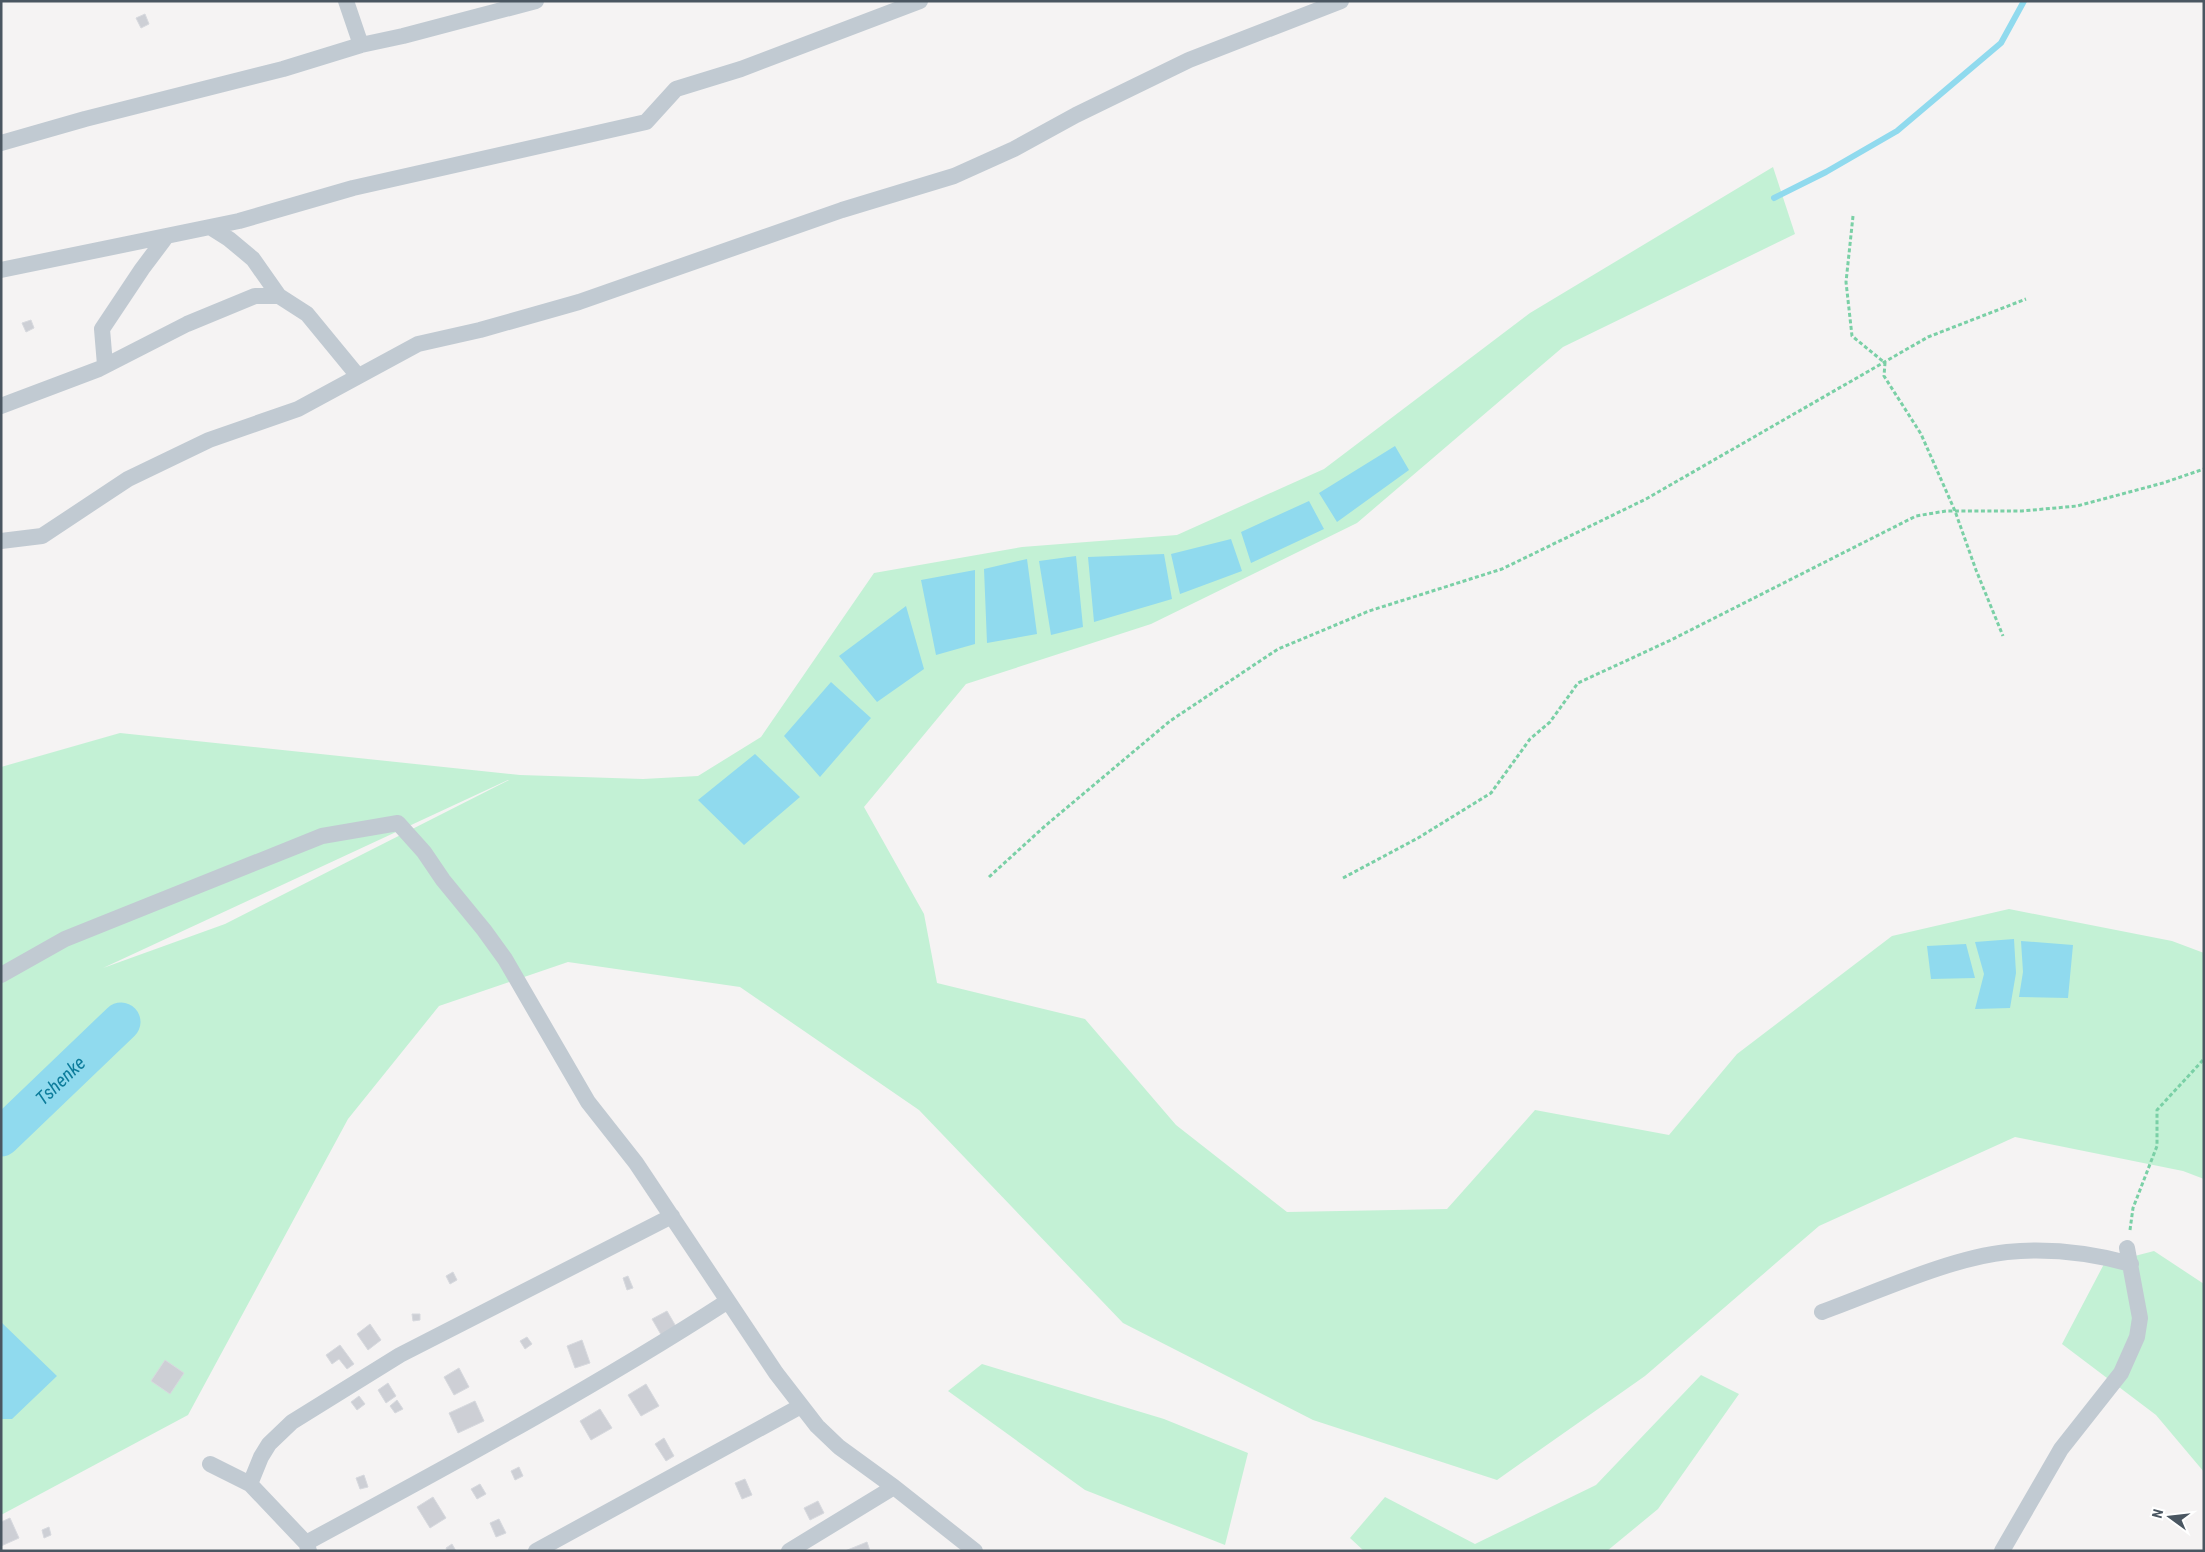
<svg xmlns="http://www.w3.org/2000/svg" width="2205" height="1552" viewBox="0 0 2205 1552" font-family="'Roboto Condensed',sans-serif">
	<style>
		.green { fill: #c3f1d5; fill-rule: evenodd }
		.water { fill: #90daee }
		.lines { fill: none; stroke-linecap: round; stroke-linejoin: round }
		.stream { stroke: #90daee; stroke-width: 6 }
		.river { stroke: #90daee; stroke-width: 39 }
		.building { fill: #cdcfd5; stroke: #d7d9de }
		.path { stroke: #7ad0a6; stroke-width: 3; stroke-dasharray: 4 2.5; stroke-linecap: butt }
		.minor { stroke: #c1cad2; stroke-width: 16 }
		.labels { text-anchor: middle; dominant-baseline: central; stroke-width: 5; stroke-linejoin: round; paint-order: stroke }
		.water-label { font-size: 19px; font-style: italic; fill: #0c7c9b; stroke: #fff }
	</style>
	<rect width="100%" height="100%" fill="#f5f3f3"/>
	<path class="green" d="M1773 167 1795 234 1563 347 1357 523 1151 624 966 684 864 807 924 914 937 983 1085 1019 1176 1125 1287 1212 1447 1209 1535 1110 1669 1135 1737 1054 1892 936 2009 909 2172 941 2204 953V1179L2183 1171 2015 1137 1819 1226 1645 1376 1497 1480 1313 1420 1123 1323 919 1110 740 987 568 962 439 1006 348 1119 188 1415 1 1515V767L120 733 520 775 643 779 698 776 761 737 874 573 1022 547 1177 535 1324 469 1530 313ZM509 780 225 924 103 968 508 780Z
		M2154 1251 2204 1284V1472L2156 1415 2062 1344 2104 1264Z
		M982 1364 1164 1419 1248 1453 1225 1545 1085 1490 948 1391Z
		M1701 1375 1739 1394 1658 1509 1607 1551H1364L1350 1538 1385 1497 1475 1544 1596 1485Z"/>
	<path class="water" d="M1395 446 1409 470 1337 522 1319 493Z
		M1309 501 1324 529 1251 563 1241 532Z
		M1231 539 1242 571 1180 594 1171 554Z
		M1164 554 1172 599 1094 622 1088 557Z
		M1076 556 1083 627 1051 635 1039 561Z
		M1027 559 1037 634 987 643 984 569Z
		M975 570V644L936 655 921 580Z
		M906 606 924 669 877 702 839 656Z
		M831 682 871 718 820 777 784 736Z
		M755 754 800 797 744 845 698 800Z
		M2014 939 2016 973 2010 1008 1975 1009 1984 974 1975 942Z
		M2021 941 2073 945 2068 998 2019 997 2023 972Z
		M1966 944 1975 978 1931 979 1927 946Z
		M1 1322 57 1376 12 1419H1Z"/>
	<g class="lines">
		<path class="stream" d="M1774 198 1826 172 1897 131 2001 43 2024 1"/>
		<path class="river" id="s1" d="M1 1137 121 1022"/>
	</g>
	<path class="building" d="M145 14 149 24 141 28 136 18Z
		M31 320 34 328 26 332 22 323Z
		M453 1272 457 1280 450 1284 446 1276Z
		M628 1276 633 1288 627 1290 623 1278Z
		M667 1311 678 1330 663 1338 652 1319Z
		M412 1314H420V1320L413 1321Z
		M370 1324 381 1340 368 1350 357 1334Z
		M527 1337 532 1344 525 1349 520 1341Z
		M582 1340 590 1363 575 1368 567 1346Z
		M340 1345 354 1364 347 1369 339 1359 332 1364 326 1355Z
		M165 1360 184 1373 170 1394 151 1381Z
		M459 1368 469 1387 454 1395 444 1377Z
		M388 1383 396 1396 386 1403 378 1390Z
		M646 1384 659 1406 641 1416 628 1395Z
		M359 1396 365 1404 357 1410 351 1402Z
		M397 1400 403 1409 395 1413 390 1406Z
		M475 1401 484 1421 458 1433 449 1413Z
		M600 1409 612 1428 591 1440 580 1421Z
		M664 1438 674 1456 666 1461 655 1444Z
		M519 1467 523 1476 515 1480 511 1471Z
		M364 1475 368 1487 360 1489 356 1478Z
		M745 1479 752 1495 742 1499 735 1483Z
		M480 1484 486 1494 477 1499 471 1489Z
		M433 1497 446 1518 430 1528 417 1507Z
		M818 1501 824 1513 810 1520 804 1508Z
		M10 1518 19 1538 1 1546V1522Z
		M499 1519 506 1533 496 1537 490 1523Z
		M49 1527 51 1535 44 1538 42 1530Z
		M867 1542 870 1551H845Z
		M452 1544 456 1551H447L446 1548Z"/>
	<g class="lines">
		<path class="path" d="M1853 216 1846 282 1852 336 1885 363 1884 376 1921 434 1955 511 1976 570 2003 636
			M989 877 1045 826 1170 721 1278 649 1369 611 1502 569 1646 499 1928 337 2026 299
			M1343 878 1418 838 1491 793 1530 739 1550 722 1578 683 1671 640 1916 516 1946 511H2022L2077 506 2163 483 2204 469
			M2130 1230 2133 1208 2157 1146V1110L2204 1059"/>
		<path class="minor" d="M346 1 361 45
			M1 143 85 119 283 69 361 45 403 36 536 1
			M210 227 229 239 253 259 279 296 307 314 358 376
			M1 270 239 221 353 188 646 122 676 89 741 69 920 1
			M105 365 102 329 142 269 166 237
			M1 406 99 369 187 324 255 296H279
			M1 541 42 536 128 479 209 440 298 409 418 344 480 330 579 302 842 210 954 176 1014 149 1076 115 1189 60 1341 1
			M1 975 65 939 322 836 398 823 424 852 443 880 484 930 505 959 588 1102 636 1163 776 1373 817 1426 839 1447 894 1487 975 1551
			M1822 1312C1877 1292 1950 1258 2007 1252 2048 1248 2091 1253 2131 1264
			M210 1464 250 1484 306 1543 309 1551
			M250 1484 261 1457 269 1444 292 1422 400 1355 672 1216
			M306 1543C448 1466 592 1389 728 1301
			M536 1551 801 1406
			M789 1551 894 1487
			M2002 1551 2061 1449 2121 1373 2137 1337 2140 1318 2127 1248"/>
	</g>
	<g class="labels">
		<g class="water-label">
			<text stroke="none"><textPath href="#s1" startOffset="82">Tshenke</textPath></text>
		</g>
	</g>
	<rect width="2205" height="1552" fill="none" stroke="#4a5661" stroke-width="5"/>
	<g transform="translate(2170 1517) rotate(285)" stroke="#ffffff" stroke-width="4" paint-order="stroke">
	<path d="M0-4L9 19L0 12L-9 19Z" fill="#4a5661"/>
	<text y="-8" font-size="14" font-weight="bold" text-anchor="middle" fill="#4a5661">N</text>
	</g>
</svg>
